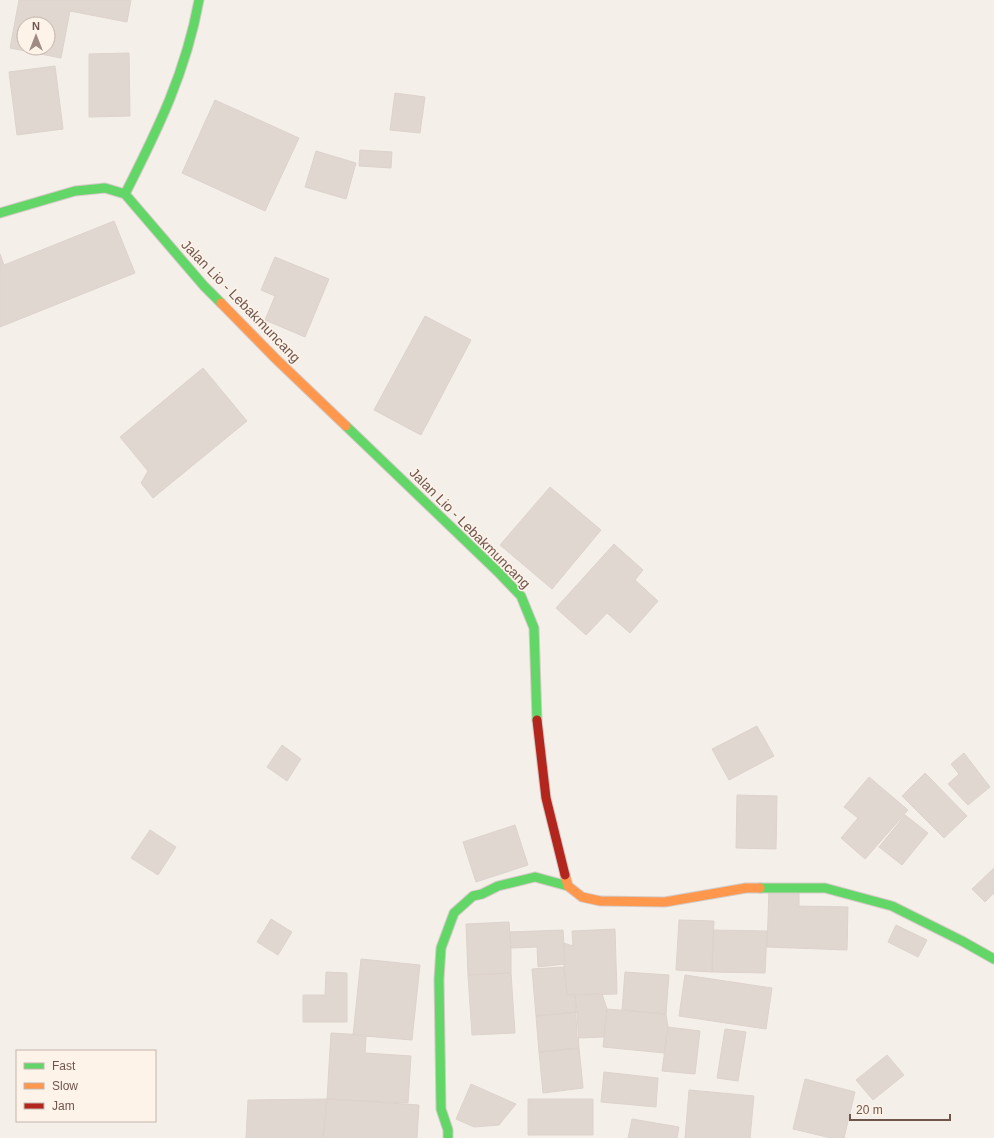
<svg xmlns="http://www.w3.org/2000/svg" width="994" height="1138" viewBox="0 0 994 1138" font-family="Helvetica,sans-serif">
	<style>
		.building { fill: #e1d7d1; stroke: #ddd2cc; fill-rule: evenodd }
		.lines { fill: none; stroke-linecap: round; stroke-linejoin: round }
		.fast-casing { stroke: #d4cac6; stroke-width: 11 }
		.slow-casing { stroke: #d4cac6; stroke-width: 11 }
		.jam-casing { stroke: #d4cac6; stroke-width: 11 }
		.fast { stroke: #63d668; stroke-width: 9 }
		.slow { stroke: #ff974d; stroke-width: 9 }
		.jam { stroke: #b3261e; stroke-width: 9 }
		.labels { text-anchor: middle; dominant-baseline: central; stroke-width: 3; stroke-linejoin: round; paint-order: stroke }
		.street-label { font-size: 14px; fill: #70554c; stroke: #fdf3e9 }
	</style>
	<rect width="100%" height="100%" fill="#f5efe9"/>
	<path class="building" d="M19 0H131L127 22 70 11 61 58 10 48ZM24 24H48V48H24Z
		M129 53 130 116 89 117V54Z
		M55 66 63 129 17 135 9 72Z
		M395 93 425 97 420 133 390 130Z
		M215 100 299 138 265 211 182 173Z
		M360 150 392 152 391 168 359 166Z
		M316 151 356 163 346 199 305 187Z
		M114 221 135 273 0 327V254L4 265Z
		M275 257 329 279 305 337 265 320 275 296 261 290Z
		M425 316 471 340 421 435 374 410Z
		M203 368 247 421 153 498 141 483 148 471 120 437Z
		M550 487 601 530 552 589 500 545Z
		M614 544 643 570 635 580 658 601 630 633 607 613 586 635 556 608Z
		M757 726 774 756 729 780 712 749Z
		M282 745 301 759 287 781 267 767Z
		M964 753 990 787 968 805 948 784 959 774 951 764Z
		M925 773 967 816 944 838 902 796Z
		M869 777 908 810 865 859 841 838 858 818 844 807Z
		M737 795 777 796 776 849 736 848Z
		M905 815 928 833 902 865 879 847Z
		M515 825 528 865 476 882 463 842Z
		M150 830 176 847 158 875 131 858Z
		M994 868V893L985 902 972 889Z
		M769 890 799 891V906L848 907 847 950 767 947Z
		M271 919 292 932 278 955 257 942Z
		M679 920 714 921 712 972 676 970Z
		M509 922 511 948V973L468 975 466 924Z
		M896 925 927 940 918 957 888 942Z
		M615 929 617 994 567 995 564 967V943L573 946 572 931Z
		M563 930 565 964 538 967 537 947 511 948 510 932Z
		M713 930 767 931 765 973 712 972Z
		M361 959 420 965 412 1040 353 1035Z
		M564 967 567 995 575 994 577 1012 536 1016 532 969Z
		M326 972 347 973V1022H303V995H325Z
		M625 972 669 975 666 1014 622 1010Z
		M511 973 515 1033 472 1035 468 975Z
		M685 975 772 988 766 1029 679 1016Z
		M575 994H602L607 1009 604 1037 577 1038Z
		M607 1009 666 1014 668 1027 664 1053 603 1047Z
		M577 1012 579 1048 539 1052 536 1016Z
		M668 1027 700 1031 695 1074 662 1071Z
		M725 1029 746 1032 738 1081 717 1078Z
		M331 1033 366 1035 365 1053 411 1056 408 1103 327 1099Z
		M579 1048 583 1088 543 1093 539 1052Z
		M887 1055 904 1075 873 1100 856 1080Z
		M604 1072 658 1078 656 1107 601 1102Z
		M805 1079 855 1092 844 1138H831L793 1129Z
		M471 1084 516 1104 499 1125 474 1127 456 1119Z
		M689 1090 754 1096 750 1138H685Z
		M327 1099 323 1138H246L248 1100Z
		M327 1099 419 1105 417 1138H323Z
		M528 1099H593V1135H528Z
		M632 1119 679 1127 677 1138H628Z"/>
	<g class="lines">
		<defs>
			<path id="fast" d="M125 194C158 129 186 72 199 0
				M0 213 75 191 105 188 125 194 204 286 221 303
				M346 426 497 571 521 596 534 628 537 720
				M760 888H825L892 906 962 941 994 959
				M448 1138V1130L441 1109 439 979 441 948 454 913 473 896 482 894 498 886 535 877 568 886"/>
			<path id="slow" d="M221 303 276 359 346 426
				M565 875 568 886 582 897 600 901 665 902 746 888H760"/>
			<path id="jam" d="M537 720 546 798 565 875"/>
		</defs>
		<use href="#fast" class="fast-casing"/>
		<use href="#slow" class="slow-casing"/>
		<use href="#jam" class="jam-casing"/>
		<use href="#fast" class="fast"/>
		<use href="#slow" class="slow"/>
		<use href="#jam" class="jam"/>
	</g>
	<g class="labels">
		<g class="street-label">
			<text transform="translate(241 301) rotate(46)">Jalan Lio - Lebakmuncang</text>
			<text transform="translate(470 528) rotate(45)">Jalan Lio - Lebakmuncang</text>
		</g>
	</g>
	<rect x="16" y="1050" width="140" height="72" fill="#fdf3e9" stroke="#c5b4aa"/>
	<rect x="24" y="1063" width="20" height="6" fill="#63d668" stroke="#c5b4aa"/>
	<text x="52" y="1070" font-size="12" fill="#70554c">Fast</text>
	<rect x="24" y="1083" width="20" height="6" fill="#ff974d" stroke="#c5b4aa"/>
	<text x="52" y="1090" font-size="12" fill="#70554c">Slow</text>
	<rect x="24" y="1103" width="20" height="6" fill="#b3261e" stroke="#c5b4aa"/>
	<text x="52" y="1110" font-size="12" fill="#70554c">Jam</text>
	<g transform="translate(36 36)"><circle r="19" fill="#fdf3e9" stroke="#c5b4aa"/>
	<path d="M0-3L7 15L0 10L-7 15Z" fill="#9f8b83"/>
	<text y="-6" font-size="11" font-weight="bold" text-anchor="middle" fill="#70554c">N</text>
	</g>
	<path d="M850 1114v6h100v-6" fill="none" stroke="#70554c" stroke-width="2"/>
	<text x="856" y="1114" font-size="12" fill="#70554c" stroke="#fdf3e9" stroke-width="3" paint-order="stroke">20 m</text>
</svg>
